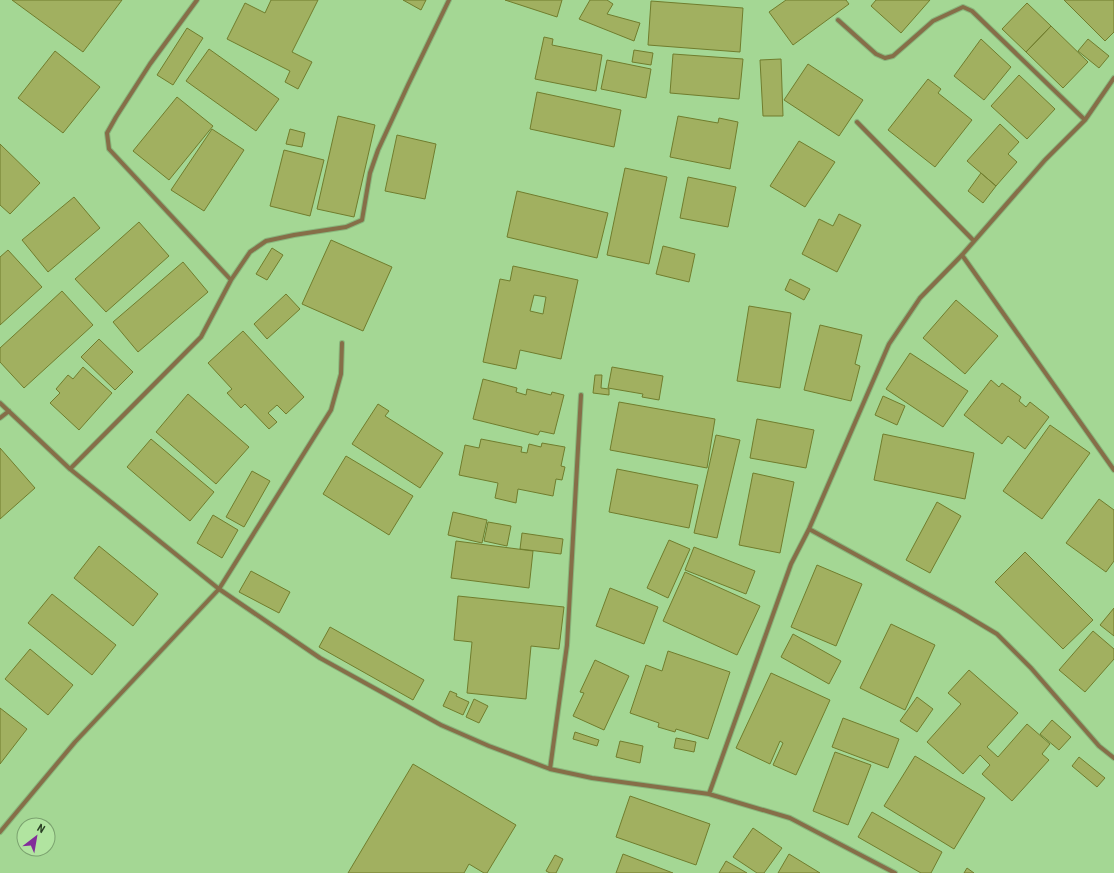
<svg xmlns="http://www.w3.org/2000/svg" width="1114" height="873" viewBox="0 0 1114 873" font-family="'Roboto Condensed',sans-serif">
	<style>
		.building { fill: #a1b060; stroke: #707d2d; fill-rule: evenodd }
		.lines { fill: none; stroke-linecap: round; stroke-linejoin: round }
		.minor-casing { stroke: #89b67c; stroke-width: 6 }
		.minor { stroke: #866e48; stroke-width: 4 }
	</style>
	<rect width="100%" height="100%" fill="#a4d794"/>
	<path class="building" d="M12 0H122L83 52Z
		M271 0H318L292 52 312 62 298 89 285 82 290 71 227 39 245 3 265 13Z
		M403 0H426L421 10Z
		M505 0H562L557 17Z
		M590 0H607L613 4 607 14 640 23 634 41 579 19Z
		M786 0H846L849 4 793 45 769 12Z
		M876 0H930L901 33 871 6Z
		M1064 0H1114V32L1105 41Z
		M651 1 743 8 740 52 648 45Z
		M1027 3 1051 26 1026 52 1002 29Z
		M1051 26 1088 62 1063 88 1026 52Z
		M187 28 203 38 173 85 157 75Z
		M544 37 553 39 552 45 602 55 596 91 535 79Z
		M981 39 1011 67 984 100 954 76Z
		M1088 39 1109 56 1099 68 1078 51Z
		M209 49 279 99 256 131 186 81Z
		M634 50 653 53 651 65 632 62Z
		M55 51 100 87 63 133 18 98Z
		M673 54 743 59 739 99 670 93Z
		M781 59 783 116H763L760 60Z
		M607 60 651 69 646 98 601 89Z
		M808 64 863 100 839 136 784 100Z
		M1019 75 1055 109 1027 139 991 106Z
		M928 79 941 89 938 93 972 120 935 167 888 130Z
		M537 92 621 110 614 147 530 129Z
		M177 97 213 126 169 180 133 151Z
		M338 116 375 125 354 217 317 209Z
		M678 116 718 123 719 118 738 122 730 169 670 157Z
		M1000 124 1019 142 1008 154 1017 162 996 186 967 161Z
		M212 129 244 150 204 211 171 190Z
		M290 129 305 133 302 147 286 144Z
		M397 135 436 144 425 199 385 191Z
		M799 141 835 162 805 207 770 186Z
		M0 144 40 183 10 214 0 205Z
		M284 150 324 160 310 216 270 206Z
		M625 168 667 177 649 264 607 255Z
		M981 173 996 186 983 203 968 191Z
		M688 177 736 187 728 227 680 218Z
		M517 191 608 213 597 258 507 237Z
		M74 197 100 228 48 272 22 240Z
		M839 214 861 225 837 272 802 254 819 219 833 226Z
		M139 222 169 256 106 312 75 279Z
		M331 240 392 267 363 331 302 304Z
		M663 246 695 254 689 282 656 274Z
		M272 248 283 255 267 280 256 274Z
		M8 250 42 287 0 325V257Z
		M183 262 208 292 138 352 113 322Z
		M513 266 578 280 561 359 520 350 516 369 483 362 500 279 510 281ZM534 295 546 297 543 314 530 311Z
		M790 279 810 289 804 300 785 290Z
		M62 291 93 325 24 388 0 362V348Z
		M286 294 300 309 267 339 254 324Z
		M956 300 998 336 965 374 923 338Z
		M749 306 791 313 780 388 737 381Z
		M820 325 862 335 855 364 860 366 851 401 804 390Z
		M243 331 304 397 286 414 277 405 268 413 277 422 269 429 245 404 241 408 227 393 232 389 208 363Z
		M99 339 133 372 115 390 81 357Z
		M910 353 968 391 943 427 886 389Z
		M83 367 112 393 79 430 50 403 60 393 56 389 68 375 73 379Z
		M612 367 663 376 659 400 642 397 643 394 608 388Z
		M595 375H602L601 388 609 389V395L593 393Z
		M483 379 517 388 516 392 526 395 527 389 551 395 552 392 564 395 554 434 540 431 538 435 473 419Z
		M991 380 999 387 1002 383 1021 397 1019 401 1026 407 1030 402 1049 417 1025 449 1008 436 1002 444 964 415Z
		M188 394 249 447 216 484 156 432Z
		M883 396 905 406 897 425 875 415Z
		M619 402 715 419 707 468 610 450Z
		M378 404 389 411 385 416 443 453 420 488 352 444Z
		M757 419 814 430 806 468 750 458Z
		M1050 425 1090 453 1042 519 1003 491Z
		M883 434 974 453 965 499 874 480Z
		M716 435 740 440 717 538 694 533Z
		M151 439 214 492 190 521 127 467Z
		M481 439 522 447 521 452 527 453 529 444 541 447 542 443 565 447 561 466 565 467 562 480 556 479 553 496 518 489 516 503 495 498 498 483 459 475 465 445 479 448Z
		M0 448 35 488 0 519Z
		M346 456 413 496 389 535 323 494Z
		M617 469 698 485 689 528 609 512Z
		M252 471 270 481 244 527 226 517Z
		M753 473 794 482 780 553 739 545Z
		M1099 499 1114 510V561L1106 572 1066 543Z
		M937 502 961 516 930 573 906 560Z
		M453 512 487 520 482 543 448 535Z
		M213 515 238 530 222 558 197 543Z
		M488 522 511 526 507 546 484 541Z
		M522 533 563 539 561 554 520 549Z
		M669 540 690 549 668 598 647 588Z
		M456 541 533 551 529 588 451 578Z
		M99 546 158 594 133 626 74 578Z
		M694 547 755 571 746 594 685 570Z
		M1025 552 1093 620 1063 649 995 582Z
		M817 565 862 584 836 646 791 627Z
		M251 571 290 592 279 613 239 592Z
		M685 572 760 606 737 655 663 621Z
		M610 588 658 607 644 644 596 626Z
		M52 594 116 645 92 675 28 623Z
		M458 596 564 607 559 649 531 646 526 699 467 693 472 642 454 640Z
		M1114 608V636L1100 625Z
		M891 624 935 645 905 710 860 688Z
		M330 627 424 680 413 700 319 647Z
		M1093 631 1114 649V659L1085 692 1059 670Z
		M793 634 841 661 829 684 781 657Z
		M30 649 73 685 48 715 5 679Z
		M668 651 730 672 708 739 676 729 675 732 658 727 659 723 630 713 646 665 662 671Z
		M595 660 629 676 604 730 573 716 584 693 580 692Z
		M969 670 1018 713 987 747 998 757 1027 724 1050 744 1042 754 1049 760 1012 801 982 774 990 765 980 755 963 774 927 742 961 704 948 693Z
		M771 673 830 700 796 775 773 765 783 743 780 741 770 764 736 748Z
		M450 691 457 694 456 696 469 702 463 715 443 706Z
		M917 697 933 709 917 732 900 721Z
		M474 699 488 706 479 723 466 717Z
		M0 708 27 729 0 764Z
		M843 718 899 739 888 768 832 747Z
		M1052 720 1071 737 1059 750 1040 734Z
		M575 732 599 740 597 746 573 739Z
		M676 738 696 742 694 752 674 748Z
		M620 741 643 746 640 763 616 757Z
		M835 752 871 765 848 825 813 811Z
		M915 756 985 798 954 849 884 806Z
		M1079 757 1105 778 1097 787 1072 766Z
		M413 764 516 825 487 873H484L469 864 464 873H348Z
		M630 796 710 824 696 865 616 837Z
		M872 812 942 852 931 873H921L858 837Z
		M753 828 782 848 764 873H757L733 857Z
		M623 854 673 873H616Z
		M789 854 820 873H778Z
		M555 855 563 859 556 873H550L546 871Z
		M726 861 747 873H719Z
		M967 868 974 873H964Z"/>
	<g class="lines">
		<defs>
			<path id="minor" d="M197 0 150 64 116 117 107 133 109 149 231 280
				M838 20 876 54 885 58 893 56 933 21 963 7 972 11 1085 120
				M857 122 974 241
				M962 255 1114 470
				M0 403 70 469 219 589 320 658 441 725 489 746 550 769 592 778 709 794 790 818 895 873
				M0 418 9 411
				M70 469 201 337 231 280 250 252 266 241 294 235 346 227 362 220 370 173 378 150 408 85 449 0
				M809 529 957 610 997 634 1031 668 1099 746 1114 758
				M550 769 567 645 581 395
				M709 794 791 564 809 529 889 344 920 298 962 255 1045 160 1085 120 1114 78
				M0 832 75 742 219 589 331 410 341 374 342 343"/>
		</defs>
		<use href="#minor" class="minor-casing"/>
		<use href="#minor" class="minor"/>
	</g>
	<g transform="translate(36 837) rotate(31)"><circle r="19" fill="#b1e4a0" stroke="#7ba26f"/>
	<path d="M0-3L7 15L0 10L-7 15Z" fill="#822c9a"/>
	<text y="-6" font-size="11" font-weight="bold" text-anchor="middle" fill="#2b4025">N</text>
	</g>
</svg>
